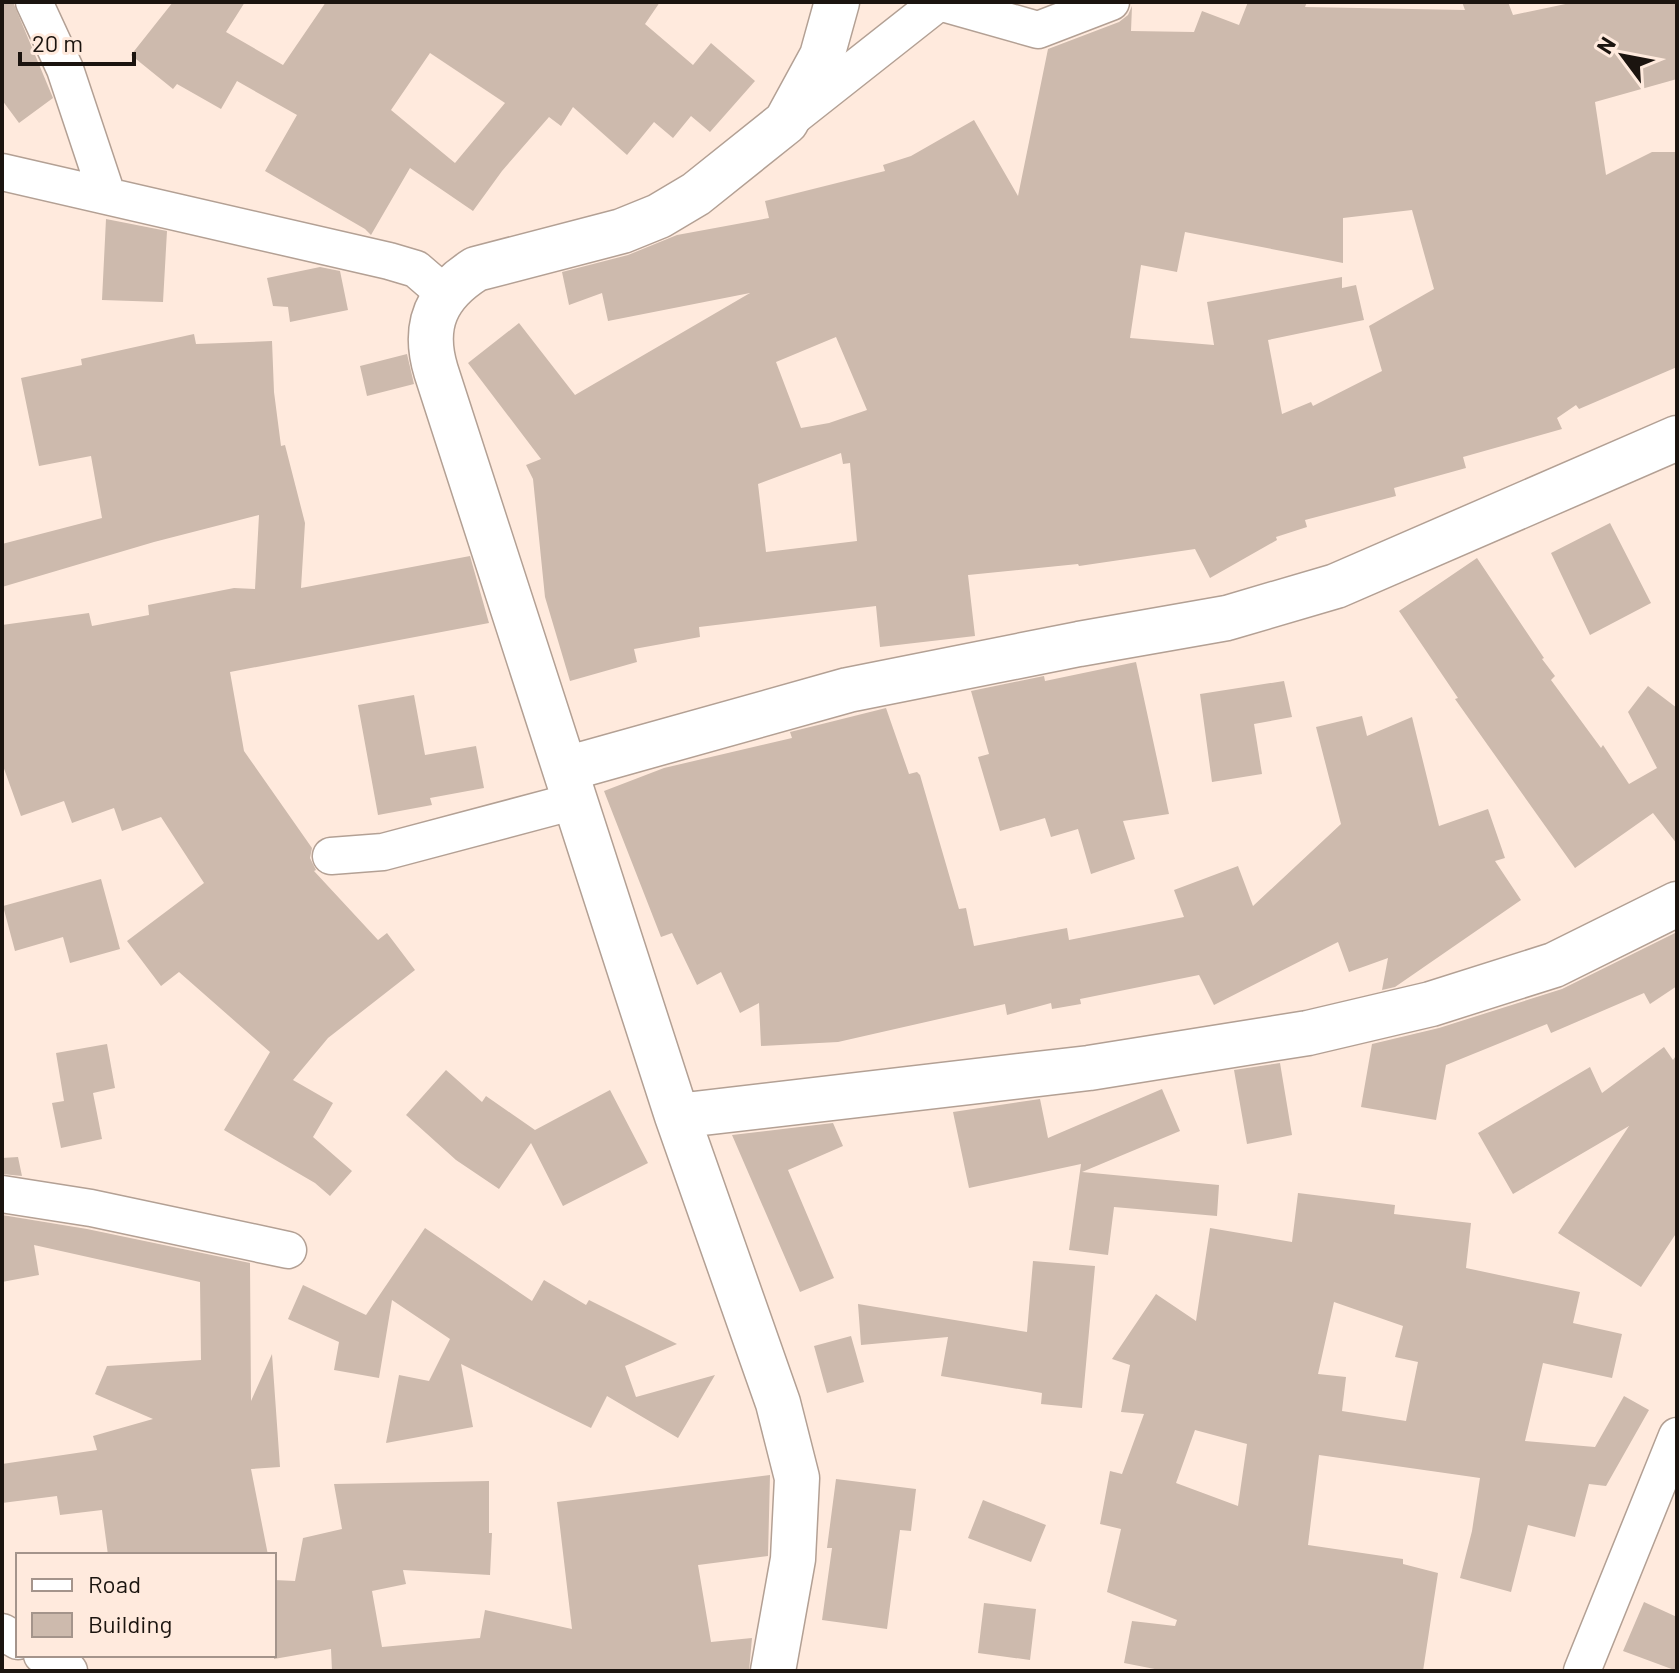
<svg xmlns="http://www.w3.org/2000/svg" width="1679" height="1673" viewBox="0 0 1679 1673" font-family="Barlow,sans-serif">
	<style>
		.building { fill: #cdbaad; fill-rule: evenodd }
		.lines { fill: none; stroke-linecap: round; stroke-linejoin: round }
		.minor-casing { stroke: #b3a094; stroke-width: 39 }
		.tertiary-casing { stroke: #b3a094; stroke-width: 47 }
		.minor { stroke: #fff; stroke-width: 36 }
		.tertiary { stroke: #fff; stroke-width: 44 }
	</style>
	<rect width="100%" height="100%" fill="#ffeadd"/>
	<path class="building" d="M2 2H13L53 98 19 123 2 100Z
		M173 2H245L226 32 283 65 326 2H660L645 24 693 65 711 43 755 81 710 132 691 116 673 138 654 122 627 155 573 107 561 126 549 117 502 171 473 211 410 168 371 235 365 229 265 171 297 115 237 81 221 109 177 84 173 89 131 55ZM430 53 505 103 455 163 391 110Z
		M1248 2H1307L1305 7 1465 10 1462 2H1508L1513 15 1575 2H1677V79L1595 102 1606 175 1652 152H1677V367L1579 409 1576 405 1557 418 1562 429 1463 457 1466 468 1394 488 1396 496 1305 520 1307 527 1276 537 1277 540 1210 578 1195 549 1079 566 1078 564 968 575 975 636 880 647 876 606 699 627 700 637 634 649 637 662 570 681 545 597 533 479 526 465 541 459 468 363 519 323 575 395 750 293 608 321 602 293 569 305 562 272 628 255 677 235 769 218 765 201 885 171 883 165 911 156 974 120 1018 196 1048 49 1119 22 1128 15 1132 6 1131 31 1194 32 1202 11 1239 25ZM1412 210 1434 289 1369 326 1382 371 1313 406 1311 402 1282 414 1268 340 1364 320 1356 285 1342 288V277L1207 302 1214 345 1130 338 1141 265 1177 272 1185 232 1343 263V218ZM836 337 867 410 829 423 801 428 776 362ZM841 453 843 464 850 463 857 541 766 552 758 484Z
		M106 219 167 231 163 302 102 300Z
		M320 267 340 271 348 310 290 322 288 307 273 306 267 278Z
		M194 334 196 344 272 341 274 392 281 446 285 445 305 523 301 588 470 556 489 623 230 672 244 751 312 848 310 858 316 870 314 871 378 940 387 933 415 970 328 1038 293 1080 333 1103 313 1137 352 1171 330 1196 315 1183 224 1130 270 1052 179 972 161 986 127 941 204 883 161 817 122 831 114 808 72 823 64 801 21 816 2 763V625L89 613 92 626 149 615 148 605 234 588 255 589 259 515 154 542 2 587V544L102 518 91 456 39 466 21 378 82 365 81 359Z
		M407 354 414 384 367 396 360 366Z
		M1610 523 1651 603 1590 635 1551 553Z
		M1477 558 1544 658 1542 659 1555 676 1551 680 1601 748 1603 745 1629 784 1657 768 1628 712 1648 686 1677 708V844L1653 813 1575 868 1455 699 1458 698 1399 611Z
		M1136 662 1169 814 1123 821 1135 859 1091 874 1078 829 1051 837 1045 818 1000 831 978 757 989 754 971 691 1044 676 1045 681Z
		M1284 681 1292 717 1254 724 1262 774 1212 782 1200 694Z
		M414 695 425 755 476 746 484 788 430 798 432 805 378 815 358 705Z
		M886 708 909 774 917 772 920 775 959 909 966 908 974 946 1067 928 1069 940 1184 917 1174 890 1238 866 1253 906 1341 824 1316 727 1362 716 1367 736 1412 717 1439 826 1488 809 1505 858 1495 861 1521 900 1395 987 1382 990 1388 958 1349 972 1338 942 1214 1005 1199 975 1080 999 1081 1004 1052 1009 1051 1003 1007 1015 1005 1004 838 1042 761 1046 759 1003 740 1013 721 972 697 985 672 933 661 937 604 791 664 768 792 738 790 732Z
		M101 879 120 949 70 963 63 937 15 951 3 906Z
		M1677 932V986L1650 1004 1644 993 1551 1033 1547 1024 1446 1065 1436 1120 1361 1107 1372 1044 1439 1028 1562 989Z
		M107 1044 115 1088 93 1093 102 1139 61 1148 52 1103 64 1101 56 1053Z
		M1664 1047 1673 1060 1677 1054V1232L1641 1287 1558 1233 1629 1126 1513 1194 1478 1133 1590 1067 1602 1093Z
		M1280 1063 1292 1135 1247 1144 1234 1070Z
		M446 1070 482 1102 486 1096 535 1130 610 1090 648 1163 563 1206 531 1143 499 1189 456 1160 406 1115Z
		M1162 1089 1180 1131 1082 1172 1219 1185 1217 1216 1114 1207 1108 1255 1069 1250 1081 1164 969 1188 953 1112 1040 1099 1048 1138Z
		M833 1123 843 1146 788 1170 834 1278 800 1292 732 1135Z
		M18 1157 22 1176 2 1174V1158Z
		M1298 1193 1395 1205 1394 1214 1471 1223 1466 1268 1580 1292 1573 1323 1622 1334 1612 1378 1543 1363 1525 1441 1595 1447 1624 1396 1649 1410 1606 1486 1589 1484 1575 1537 1528 1525 1511 1592 1460 1578 1472 1531 1480 1478 1319 1455 1308 1545 1403 1559V1564L1438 1573 1423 1671H1165L1124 1663 1132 1621 1175 1626 1177 1620 1107 1592 1121 1529 1100 1524 1110 1471 1122 1474 1144 1414 1121 1412 1130 1365 1112 1359 1156 1294 1196 1321 1210 1228 1292 1242ZM1334 1302 1403 1326 1395 1357 1418 1362 1406 1421 1342 1411 1346 1377 1318 1374ZM1195 1430 1247 1444 1238 1506 1176 1483Z
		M2 1215 87 1229 250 1263 251 1401 272 1354 280 1467 251 1469 268 1555H108L102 1510 60 1515 57 1496 2 1503V1464L97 1450 93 1436 153 1419 95 1394 107 1366 201 1360 200 1282 34 1245 39 1275 2 1282Z
		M425 1228 532 1301 544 1280 586 1305 589 1300 677 1344 625 1366 636 1397 715 1375 678 1438 607 1396 591 1428 461 1364 473 1427 386 1443 399 1375 429 1381 450 1339 392 1300 379 1378 334 1370 339 1342 288 1319 303 1285 366 1315Z
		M1033 1261 1095 1266 1082 1408 1041 1404 1042 1393 941 1376 948 1337 861 1345 858 1304 1027 1332Z
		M851 1336 864 1382 827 1393 814 1346Z
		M770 1475 768 1556 698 1565 711 1642 752 1638 749 1671H332L331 1649 274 1659V1580L295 1581 303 1538 342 1529 334 1484 489 1481V1533H492L490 1575 403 1570 406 1584 372 1591 382 1647 480 1638 485 1610 572 1629 557 1502Z
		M836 1479 916 1489 911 1531 900 1530 887 1629 822 1620 832 1548H827Z
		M983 1500 1046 1525 1031 1562 968 1538Z
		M1644 1602 1677 1617V1671L1623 1651Z
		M984 1603 1036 1609 1030 1660 978 1653Z"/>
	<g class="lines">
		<defs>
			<path id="minor" d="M34 2 65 69 107 195
				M939 2 1038 30 1111 2
				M792 118 939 2
				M2 172 389 261 416 269 445 294
				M331 856 383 852 575 801
				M2 1194 91 1208 288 1250
				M2 1632 18 1641
				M42 1655 69 1671
				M1582 1671 1677 1436"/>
			<path id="tertiary" d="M566 769 848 690 1079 644 1227 618 1336 586 1677 438
				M677 1116 1089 1068 1308 1033 1431 1004 1554 965 1677 904
				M773 1671 793 1559 797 1478 778 1403 677 1116 436 371C422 325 436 294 476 269L622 231 659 216 696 194 786 122 822 56 837 2"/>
		</defs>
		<use href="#minor" class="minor-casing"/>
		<use href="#tertiary" class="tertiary-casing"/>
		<use href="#minor" class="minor"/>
		<use href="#tertiary" class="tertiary"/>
	</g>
	<rect width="1679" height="1673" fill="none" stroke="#1b140f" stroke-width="8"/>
	<rect x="16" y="1553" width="260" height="104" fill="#ffeadd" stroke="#a4948b" stroke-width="2"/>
	<rect x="32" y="1579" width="40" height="12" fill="#ffffff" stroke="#a4948b" stroke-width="2"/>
	<text x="88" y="1593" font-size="24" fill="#1b140f">Road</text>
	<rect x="32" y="1613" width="40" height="24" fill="#cdbaad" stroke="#a4948b" stroke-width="2"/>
	<text x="88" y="1633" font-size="24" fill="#1b140f">Building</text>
	<g transform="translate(1623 56) rotate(302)" stroke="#ffeadd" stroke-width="6" paint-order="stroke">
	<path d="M0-6L14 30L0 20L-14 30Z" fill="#1b140f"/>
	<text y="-12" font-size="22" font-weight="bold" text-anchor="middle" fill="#1b140f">N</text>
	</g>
	<path d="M20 52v12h114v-12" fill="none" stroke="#1b140f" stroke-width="4"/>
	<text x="32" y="52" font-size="24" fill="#1b140f" stroke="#ffeadd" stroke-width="6" paint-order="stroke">20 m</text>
</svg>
